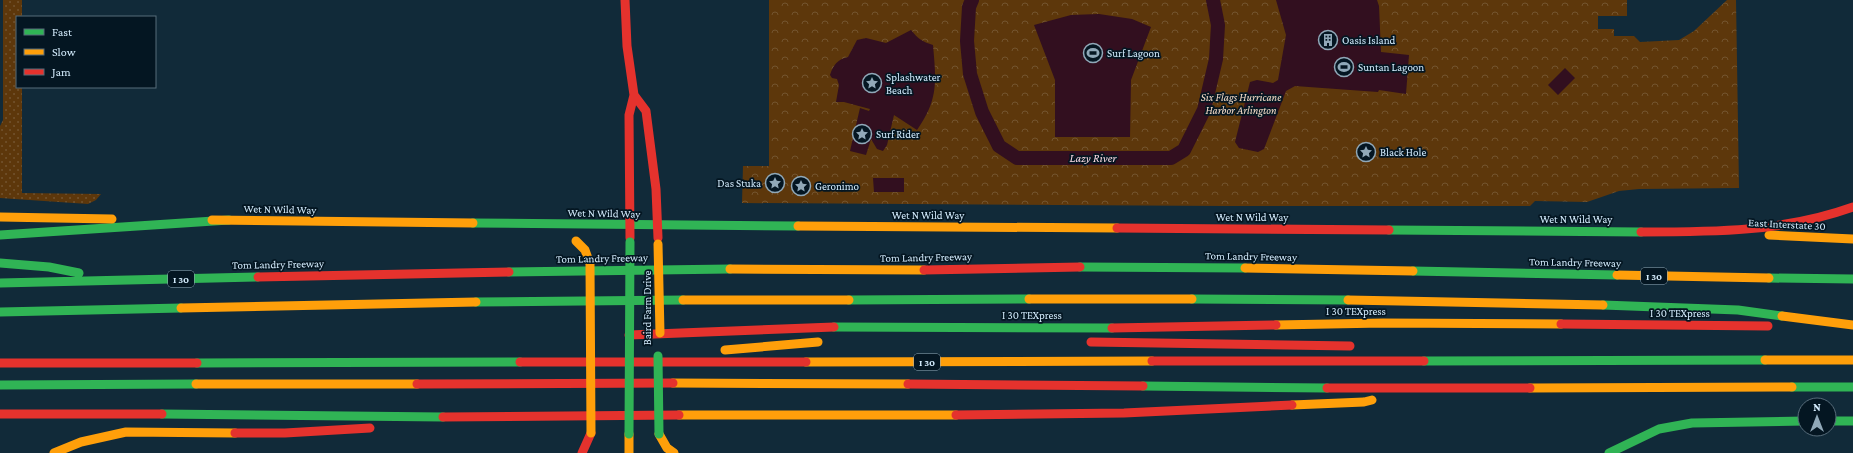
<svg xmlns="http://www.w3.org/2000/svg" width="1853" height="453" viewBox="0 0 1853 453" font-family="'Crimson Pro',serif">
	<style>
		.grass { fill: url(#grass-dots) }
		.park { fill: url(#park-crowns) }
		.water { fill: #320f1f }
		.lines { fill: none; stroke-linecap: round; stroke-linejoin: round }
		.canal { stroke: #320f1f; stroke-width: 14 }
		.fast { stroke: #30b455; stroke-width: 9 }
		.slow { stroke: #ff9f0a; stroke-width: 9 }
		.jam { stroke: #e5322d; stroke-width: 9 }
		.fast-bridge { stroke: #30b455; stroke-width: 9 }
		.slow-bridge { stroke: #ff9f0a; stroke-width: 9 }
		.labels { text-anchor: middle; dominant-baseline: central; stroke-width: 3.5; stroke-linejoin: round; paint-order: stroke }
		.shield { fill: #041622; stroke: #96acbb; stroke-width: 1 }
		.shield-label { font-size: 10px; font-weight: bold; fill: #d4ecfd }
		.poi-label { font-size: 11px; fill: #d4ecfd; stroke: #041622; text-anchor: start }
		.park-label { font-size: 11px; font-style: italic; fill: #f8dec9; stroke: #041622 }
		.street-label { font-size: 11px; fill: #d4ecfd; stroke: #041622 }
		.water-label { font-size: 12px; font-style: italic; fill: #fbd9e2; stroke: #041622 }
	</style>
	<defs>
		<pattern id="grass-dots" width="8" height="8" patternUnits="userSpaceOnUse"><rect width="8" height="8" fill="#5d370b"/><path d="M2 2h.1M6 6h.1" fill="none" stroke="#73542f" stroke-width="1.8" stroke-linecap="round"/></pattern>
		<pattern id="park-crowns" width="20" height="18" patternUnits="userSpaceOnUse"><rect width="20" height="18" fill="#5d370b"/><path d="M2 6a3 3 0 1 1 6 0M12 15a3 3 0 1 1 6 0" fill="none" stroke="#73542f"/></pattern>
	</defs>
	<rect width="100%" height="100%" fill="#112a39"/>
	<path class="grass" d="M3 0H22V17H17V87H22V193L101 194 96 200 88 204 0 198V126L3 120Z"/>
	<path class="park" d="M769 0H1627V16H1598V29H1614V36H1634L1640 42 1679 40 1694 31 1727 0H1736L1739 188 1639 189 1619 191 1587 202 1535 201 1530 206H1225L742 203 743 166H769Z"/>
	<path class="water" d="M1276 0H1377L1379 6 1381 52 1409 55 1406 94 1379 90 1378 92 1295 86 1286 91 1264 149 1258 152 1239 148 1235 142 1250 82 1257 80 1273 83 1278 80 1286 35Z
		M1099 14 1132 19 1151 27 1131 80 1130 137H1055V80L1034 25 1071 15Z
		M911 30C918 39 923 42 933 45 936 80 939 99 917 130L894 115 887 145 883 151 877 149 871 139 866 155 850 151 860 108 869 111 870 109 844 102H836L839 85 837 79 832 78 830 75C833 65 838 59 848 57L857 40 866 38 886 43Z
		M1565 68 1575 78 1558 95 1548 85Z
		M873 178H904V192H874Z"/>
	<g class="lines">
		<path class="canal" d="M972 0 969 7 967 41 970 74 982 112 999 146 1017 158H1171L1184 150 1204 110 1216 59 1218 25 1213 0"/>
		<path class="fast" d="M473 223 798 226
			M1389 230 1641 232
			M0 235 229 220
			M0 263 49 267 79 273
			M1080 267 1245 268
			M1413 271 1617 275
			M509 272 730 269
			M1769 278 1853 279
			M0 283 258 277
			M1192 299 1348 300
			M849 300 1029 299
			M476 302 683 300
			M1603 305 1738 310 1782 316
			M0 312 181 308
			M834 327 1112 328
			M1424 361 1765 360
			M197 363 520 362
			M0 385 196 384
			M1143 386 1327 388
			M1792 387H1853
			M162 414 443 417
			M1829 421H1853
			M1609 453 1659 429 1692 423 1805 421"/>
		<path class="slow" d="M0 217 112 219
			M212 220 473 223
			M798 226 1117 228
			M1769 235 1853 239
			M1245 268 1413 271
			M730 269 924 270
			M1617 275 1769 278
			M1029 299H1192
			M683 300H849
			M1348 300 1603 305
			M181 308 476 302
			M1782 316 1853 325
			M1276 325 1383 323 1561 324
			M725 350 818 342
			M1765 360H1853
			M806 362 1152 361
			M673 383 908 384
			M196 384H417
			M1530 388 1792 387
			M1292 405 1364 402 1372 400
			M679 415H956
			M629 434V453
			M659 434 667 448 674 453
			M54 453 81 442 126 432 235 433"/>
		<path class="jam" d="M625 0 627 46 634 95 629 115 630 238
			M634 95 646 111 656 189 658 238
			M1117 228 1389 230
			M1641 232C1713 232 1784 232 1853 207
			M924 270 1080 267
			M258 277 509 272
			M1561 324 1768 326
			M1112 328 1276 325
			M629 335 834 327
			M1091 342 1350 346
			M1152 361H1424
			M520 362H806
			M0 363H197
			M417 384 673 383
			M908 384 1143 386
			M1327 388H1530
			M0 414H162
			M956 415 1124 413 1292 405
			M443 417 679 415
			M235 433H285L370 428
			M582 453 591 433"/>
		<path class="fast-bridge" d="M658 356 659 434
			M629 434 630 242"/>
		<path class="slow-bridge" d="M576 241 585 250 590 264 591 433
			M658 244 660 333"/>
	</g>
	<defs>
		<symbol id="building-ring" viewBox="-11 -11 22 22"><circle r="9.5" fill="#041622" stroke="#90a8b8" stroke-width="1.5"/><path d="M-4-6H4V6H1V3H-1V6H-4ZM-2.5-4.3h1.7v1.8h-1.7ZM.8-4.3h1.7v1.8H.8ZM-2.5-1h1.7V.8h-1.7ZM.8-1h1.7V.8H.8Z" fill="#90a8b8"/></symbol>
		<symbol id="stadium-ring" viewBox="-11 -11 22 22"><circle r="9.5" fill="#041622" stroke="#90a8b8" stroke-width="1.5"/><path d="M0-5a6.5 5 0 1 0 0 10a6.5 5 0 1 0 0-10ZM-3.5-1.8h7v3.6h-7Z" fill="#90a8b8"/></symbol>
		<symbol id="sight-ring" viewBox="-11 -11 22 22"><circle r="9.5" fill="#041622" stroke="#90a8b8" stroke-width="1.5"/><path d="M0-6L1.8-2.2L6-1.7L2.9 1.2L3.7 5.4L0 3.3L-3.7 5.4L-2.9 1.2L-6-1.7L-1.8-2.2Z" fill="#90a8b8"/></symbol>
	</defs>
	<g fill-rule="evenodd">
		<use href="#building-ring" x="1317" y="29" width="22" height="22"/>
		<use href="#stadium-ring" x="1082" y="42" width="22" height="22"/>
		<use href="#stadium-ring" x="1333" y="56" width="22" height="22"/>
		<use href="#sight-ring" x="861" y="72" width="22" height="22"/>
		<use href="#sight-ring" x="851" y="123" width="22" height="22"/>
		<use href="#sight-ring" x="1355" y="141" width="22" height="22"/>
		<use href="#sight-ring" x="764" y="172" width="22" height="22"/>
		<use href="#sight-ring" x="790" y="175" width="22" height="22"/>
	</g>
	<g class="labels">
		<g class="shield">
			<rect x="1641" y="268" width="26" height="16" rx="3"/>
			<rect x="168" y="271" width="26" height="16" rx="3"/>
			<rect x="914" y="354" width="26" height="16" rx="3"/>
		</g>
		<g class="shield-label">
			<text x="1654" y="276">I 30</text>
			<text x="181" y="279">I 30</text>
			<text x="927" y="362">I 30</text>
		</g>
		<g class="poi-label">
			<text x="1342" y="40">Oasis Island</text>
			<text x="1107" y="53">Surf Lagoon</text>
			<text x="1358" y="67">Suntan Lagoon</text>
			<text x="886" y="77">Splashwater<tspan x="886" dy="13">Beach</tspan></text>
			<text x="876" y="134">Surf Rider</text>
			<text x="1380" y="152">Black Hole</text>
			<text x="761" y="183" text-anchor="end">Das Stuka</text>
			<text x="815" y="186">Geronimo</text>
		</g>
		<g class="park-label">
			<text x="1241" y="97">Six Flags Hurricane<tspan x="1241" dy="13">Harbor Arlington</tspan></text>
		</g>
		<g class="street-label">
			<text transform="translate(280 209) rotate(1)">Wet N Wild Way</text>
			<text transform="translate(604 213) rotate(1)">Wet N Wild Way</text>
			<text x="928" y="215">Wet N Wild Way</text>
			<text x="1252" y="217">Wet N Wild Way</text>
			<text x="1576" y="219">Wet N Wild Way</text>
			<text transform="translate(1787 224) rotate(3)">East Interstate 30</text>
			<text transform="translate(1251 256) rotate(1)">Tom Landry Freeway</text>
			<text transform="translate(926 257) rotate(-1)">Tom Landry Freeway</text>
			<text transform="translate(602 258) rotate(-1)">Tom Landry Freeway</text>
			<text transform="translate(1575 262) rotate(1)">Tom Landry Freeway</text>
			<text transform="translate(278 264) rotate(-1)">Tom Landry Freeway</text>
			<text transform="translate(647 308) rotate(-90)">Baird Farm Drive</text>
			<text x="1356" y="311">I 30 TEXpress</text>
			<text x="1680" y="313">I 30 TEXpress</text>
			<text x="1032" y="315">I 30 TEXpress</text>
		</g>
		<g class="water-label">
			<text x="1093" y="158">Lazy River</text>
		</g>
	</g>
	<rect x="16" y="16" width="140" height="72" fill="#041622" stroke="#576c7a"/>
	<rect x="24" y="29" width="20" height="6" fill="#30b455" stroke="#576c7a"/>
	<text x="52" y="36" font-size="12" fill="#d4ecfd">Fast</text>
	<rect x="24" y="49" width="20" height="6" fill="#ff9f0a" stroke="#576c7a"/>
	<text x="52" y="56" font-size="12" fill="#d4ecfd">Slow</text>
	<rect x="24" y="69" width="20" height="6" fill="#e5322d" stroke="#576c7a"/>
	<text x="52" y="76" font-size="12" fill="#d4ecfd">Jam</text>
	<g transform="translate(1817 417)"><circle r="19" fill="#041622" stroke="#576c7a"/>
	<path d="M0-3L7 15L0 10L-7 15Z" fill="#90a8b8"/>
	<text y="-6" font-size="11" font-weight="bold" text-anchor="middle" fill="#d4ecfd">N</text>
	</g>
</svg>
